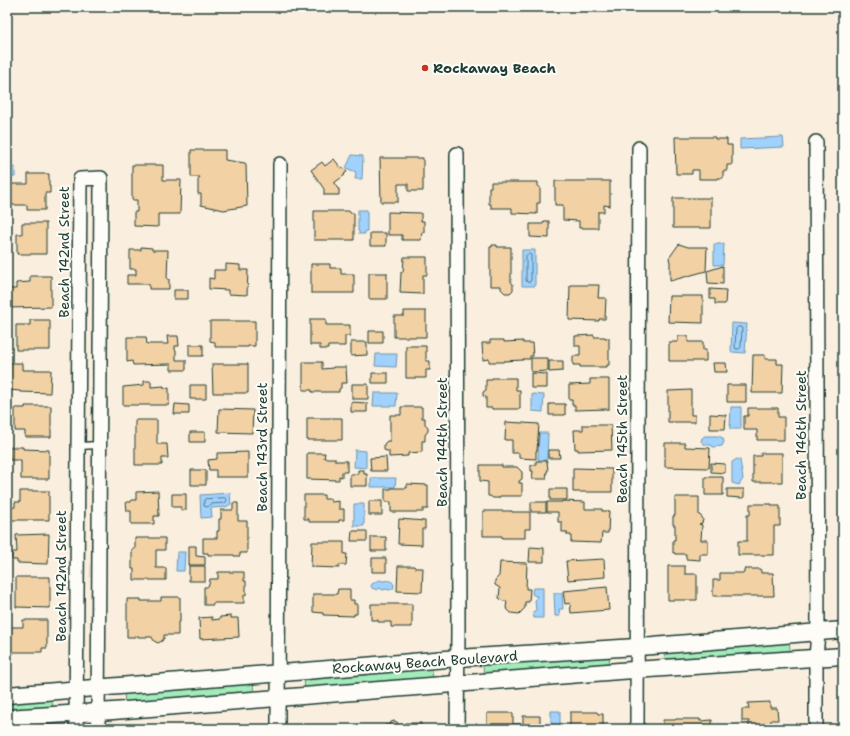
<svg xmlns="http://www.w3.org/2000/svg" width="850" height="736" viewBox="0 0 850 736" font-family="'Shantell Sans',sans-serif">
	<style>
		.green { fill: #a3ebb9; stroke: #619476 }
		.water { fill: #a1d1fd; stroke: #6d96ad }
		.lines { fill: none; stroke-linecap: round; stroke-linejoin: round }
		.shore { stroke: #537884; stroke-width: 1 }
		.building { fill: #f2d1a4; stroke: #1f3d34 }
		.service-casing { stroke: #1f3d34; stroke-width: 9 }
		.minor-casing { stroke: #1f3d34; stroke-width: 16 }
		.tertiary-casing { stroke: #1f3d34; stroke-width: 19 }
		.service { stroke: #fdfcf7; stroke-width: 6 }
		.minor { stroke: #fdfcf7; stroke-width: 13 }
		.tertiary { stroke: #fdfcf7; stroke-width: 16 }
		.poi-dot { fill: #c8321e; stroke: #fdfcf7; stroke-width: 1.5 }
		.labels { text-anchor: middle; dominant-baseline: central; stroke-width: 4; stroke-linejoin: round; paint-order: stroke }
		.poi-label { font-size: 14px; font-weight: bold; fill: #1f3d34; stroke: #fdfcf7; text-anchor: start }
		.street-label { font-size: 14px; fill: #1f3d34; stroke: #fdfcf7 }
	</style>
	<rect width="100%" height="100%" fill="#faefde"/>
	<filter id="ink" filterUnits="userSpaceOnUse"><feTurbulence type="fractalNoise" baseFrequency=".025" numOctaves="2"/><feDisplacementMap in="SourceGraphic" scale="8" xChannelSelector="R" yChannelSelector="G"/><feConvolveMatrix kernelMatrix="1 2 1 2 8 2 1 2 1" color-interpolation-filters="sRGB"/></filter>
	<g filter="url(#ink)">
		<path class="green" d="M789 641 791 655 665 665 664 651Z
			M609 655 610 668 484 678 483 665Z
			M432 668 433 681 305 690 304 678Z
			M253 681 254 695 125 705 124 691Z
			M52 697 53 709 7 712V700Z"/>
		<path class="water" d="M783 137 784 147 740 149V139Z
			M352 155 363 156 362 179H355L356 172 346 168Z
			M7 167H15V177H7Z
			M358 210H367V231H365V234H359V231H358Z
			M714 244H724L723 265H714Z
			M522 250H535V286H522Z
			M732 323 747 324 745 353 731 352Z
			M376 354H397L396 367 375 366Z
			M374 393H397L396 406H373Z
			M532 394 544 395 543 412 532 411Z
			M731 407H741V429H730Z
			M539 433H548L547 460H538Z
			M705 436H718L723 438 724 442 722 446 713 447 711 445C707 445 703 445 701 441L702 438Z
			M355 450 366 451V468L354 467Z
			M737 459 740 460 743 479 739 485 732 483V462Z
			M371 478H396L395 487H371Z
			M230 493 231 504 226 507 211 508 212 517 201 518 200 495Z
			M354 504H364V526H354Z
			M177 552H185L184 571H176Z
			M379 580 383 581C388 580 392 580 394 585L393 589 389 590 386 589 383 590 379 588 377 590 372 588 371 586 372 584Z
			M533 588H543V618H534L533 612 536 610 535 601 537 596H535L532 594Z
			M554 593H562L563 609H559L560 616H555Z
			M551 711H560V729H551Z"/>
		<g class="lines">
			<path class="shore" d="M528 254H530L531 256V280L530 282H527L526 280V256Z
				M738 327H741L742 329 741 347 739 349H736L735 347 736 329Z
				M225 498 226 499 227 501 225 503 211 504 207 507 204 506V500L205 499Z"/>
		</g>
		<path class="building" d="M675 137H715V139H727V145H732V165H727V171H723V178H718V179H699V170H692V174H676Z
			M191 150H225V160L245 163 246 164 247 206 224 210 201 205V194H198V180L200 177H191Z
			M380 158H423V191H408V184H398V202H381Z
			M334 159 341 168 343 167 347 172 344 174 345 175 334 183 338 189H339V195H324V189L311 170 322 162 325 166Z
			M132 165H163V180H181L180 214H158V227L134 226V212H137V200H132Z
			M28 174H49V186H50V193H45V210H27V205H7V213V184H28Z
			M555 181H610V206L604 205V212H598V228H579V221L563 220V205H555Z
			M491 182H538V187H540V203H537V214L512 213V208H491V204H489V187H491Z
			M673 198H711V228H673Z
			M314 211H350V213H354V240H314Z
			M388 212 421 213V221H424V232H422L421 240H402V235H388Z
			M544 221H549V238L530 237V224H543Z
			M22 223H46V254H17V234H22Z
			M370 233H386V246H370Z
			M679 244 688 247H707L706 271 670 281V262L669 258Z
			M492 245H497V247H511V282L513 284V290L510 293H505L501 289V286H490V247H492Z
			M141 247 152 248V250H168L167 279H169V289H149V284H127V275H136V269H130V250H141Z
			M404 257H427V275H423V294L400 293 401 272H403Z
			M226 264 240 265V270H248L247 295 228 294V290L209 289V278L214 279V270H226Z
			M311 264H330V268H341V274H354V293H311Z
			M723 266V284L708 283 707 271Z
			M369 273H387V299H369Z
			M30 276H51V307L7 308V289H16V283L30 282Z
			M570 285H599L598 298H606L605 319H599V321L569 320Z
			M710 289 726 290 725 304H715V299H710Z
			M174 290H188V299H174Z
			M669 296H703V323L668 322Z
			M404 311H426V337H394V316H404Z
			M310 319H326V325H350V336H345V346H328V349H320V345H310Z
			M30 320H50V350H16V325H30Z
			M210 321H255V346H248V347H215V342L210 341Z
			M369 331H383V343H369Z
			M594 335V337H605V338H609V365H607V367H580V365H573V356H580V346H575V336Z
			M167 336H178L179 346H175V350H176V360H186V370H171V364L133 365 132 361 127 362V337H146L147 344H168Z
			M678 336H688V342H703V350H706V361H669V342H678Z
			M490 340H504V342L523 341V343H532L533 356H530V359H523V360L504 361 503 362H489V359L483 360 482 343H490Z
			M351 342H367V355L351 356Z
			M189 345H203V356H189Z
			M406 346H426V361H430V370H426V378H406Z
			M753 355H765V359H777V364H783L782 393H752Z
			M531 358H548V371L531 372Z
			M549 361H563V371L549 372Z
			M303 362H322V369L333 368V367H346L347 383H341V388L339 389V392H312V390H303Z
			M10 363H22V370H51L50 393 20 392V391L9 390Z
			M713 363H726L727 372H714Z
			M212 364H248V393H213Z
			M840 367 843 368V395H840Z
			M372 373H388V383H372Z
			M531 373 547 374V388H531Z
			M492 378H516V390H520V409H492V408H486V397L483 396V392L486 390V380H492Z
			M590 379H609V409L575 410V405H572V400H569V385L590 384Z
			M144 381H151V387L164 386V388H169V405H123V387L144 385Z
			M352 384H368V399H352Z
			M190 385H206V399H190Z
			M727 385H746V402H727Z
			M691 390V415H695V422H668V391Z
			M351 402 367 403V412H351Z
			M175 404 189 405V414H174Z
			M549 404H565V415H549Z
			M25 406H51V437H25V431H15V408H25Z
			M401 407H422V418H425V424L428 427V431L425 435V441H422V452L408 453V456L389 457V451H387L384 450V444L387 441H390V415H401Z
			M748 408H778V417H784V440H757V430H744V416H748Z
			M219 409 253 410 252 433 218 432Z
			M710 414 726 415 725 429H710Z
			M307 418H342V440H307Z
			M135 420H157V444H167L168 458H162V465H135Z
			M506 422 539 424 537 451H536V459L519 458V453H512V440H505Z
			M583 425H611L612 450 578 451V449H575L574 430H583Z
			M190 432H205V442H190Z
			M665 443H685V447L710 448 709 468 665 467Z
			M9 447H23V449L49 450V479H21V460H10Z
			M548 450H559L560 458H548Z
			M248 452V477H216V470H209L208 460 217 459V453Z
			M307 453H325L324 458H335V461H347V472H342V477L339 476V480L307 479Z
			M761 453H782V482H753V456H761Z
			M386 457 387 471H371L370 458Z
			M536 461H547L548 471H547L546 479H532L533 471H531V465H536Z
			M711 463 725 464V473L711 472Z
			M480 465H502V467H517L522 472V479L519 481V483H522V496H500L499 498H493L490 496H488V482L480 481Z
			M573 468 612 469V492H573Z
			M191 470H206V485H191Z
			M358 470H364V474H367V486H350V474H358Z
			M705 477H723V495H705Z
			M407 484 428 485V509H423V512H391V502H385V489H391V488H407Z
			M550 489H567V500H550Z
			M727 489H744V498L727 497Z
			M20 491H49V520H10V508L15 507V502H20Z
			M158 491 159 516H154V524H131V511H127L126 502H131V500H136V492Z
			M172 494H186V510H181V507H172Z
			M304 495H324V499H331V502L339 501V509H344V520H339V522H309V519H304Z
			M675 497H699V515L702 517 703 520 702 523 699 524 702 525 701 540H708V554H700V560L686 559V554H675V553H673V540H675V525H673V516H675Z
			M369 501H382V515H369Z
			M562 501 585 502V509H602V511H609L608 533H602L601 543 571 542V535H567V532H562V522H558V512H547V502H562Z
			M531 502H546V512H531Z
			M233 503H238V521H247V553H240V556H234V555H208V553H203V538H217V531H219V519H221V510H233Z
			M750 504H772V506H780V526H774V555H738V541H747V515H750Z
			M483 511H512V512H530V529H525V538H502V536H483Z
			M399 519 425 521V529H422V545L398 544Z
			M352 531H367V541H351Z
			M49 534 48 564 17 563V560H13L11 558 13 552H17L16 535Z
			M371 537H386V551H371Z
			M135 538H165V550H156V568H166V580H134V569H132V549H135Z
			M312 542H344V554H347L346 565H339V568L311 567Z
			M189 546H196V556L205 557V565H189Z
			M530 547 544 548V562H529Z
			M372 558H386V572H372Z
			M604 559 605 577 568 580 566 561Z
			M500 562 527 563 526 589H530L529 602H525V608L519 614 511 613 506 608 507 601H503L499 598 500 588 495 585V580L499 576Z
			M189 566H205V581H189Z
			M398 566H414L415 568H423L422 592 397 591Z
			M668 566H685V574H697V600H668Z
			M745 569H760L761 571V573H773L774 596H713V580H720V573H744V570Z
			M218 572H244V581H246V595H244V603H213V605H204V587H207L209 585 210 579H218Z
			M16 577H50V608L16 607Z
			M607 587 609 610 571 613 570 603 565 604 563 591Z
			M338 589H350V600H354V604H357V614H354V616L323 615V613L313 612V594H337Z
			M161 597H180V622H178V635H164V638L162 641 158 643 154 641 152 637H127V599H141V601H161Z
			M371 604H412V627H391V622H378V620H371Z
			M231 616V618H238L239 637 200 639 199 618 212 617V620L220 619V617Z
			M23 620H47V648H42V652H7V627H23Z
			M770 702V708H777L778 720H771V729H749V721H742V709H749L748 703Z
			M570 712H597L598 714H603V729H570Z
			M487 713H513V724H523V716H540V729H487Z
			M676 719H700V721L712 720V729H663V720H675Z
			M394 721 397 722 398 725H405V723H421V729H385V725H390L391 722Z"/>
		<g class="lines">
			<defs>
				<path id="service" d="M78 446 100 445"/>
				<path id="minor" d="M816 142 818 632 816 658V729
					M76 729 80 179 101 178 98 729
					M278 729 280 164
					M457 729 458 632 457 154
					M637 729 639 148"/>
				<path id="tertiary" d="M7 695 294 672 458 658 653 646 843 630
					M7 718 113 711 619 671 843 656"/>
			</defs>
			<use href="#service" class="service-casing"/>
			<use href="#minor" class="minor-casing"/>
			<use href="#tertiary" class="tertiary-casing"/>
			<use href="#service" class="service"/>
			<use href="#minor" class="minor"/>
			<use href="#tertiary" class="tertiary"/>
		</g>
	</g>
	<circle class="poi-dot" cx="425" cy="68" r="4"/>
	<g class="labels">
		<g class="poi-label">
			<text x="433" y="68">Rockaway Beach</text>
		</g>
		<g class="street-label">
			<text transform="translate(64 252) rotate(-90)">Beach 142nd Street</text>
			<text transform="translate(801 435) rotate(-90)">Beach 146th Street</text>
			<text transform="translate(622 439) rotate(-90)">Beach 145th Street</text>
			<text transform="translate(442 442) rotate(-90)">Beach 144th Street</text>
			<text transform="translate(262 447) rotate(-90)">Beach 143rd Street</text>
			<text transform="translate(61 576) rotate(-90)">Beach 142nd Street</text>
			<text transform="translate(425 662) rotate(-4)">Rockaway Beach Boulevard</text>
		</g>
	</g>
	<rect width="850" height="736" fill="none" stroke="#fdfcf7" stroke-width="24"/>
	<rect x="12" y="12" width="826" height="712" fill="none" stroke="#1f3d34" stroke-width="1.5" filter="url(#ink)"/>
</svg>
